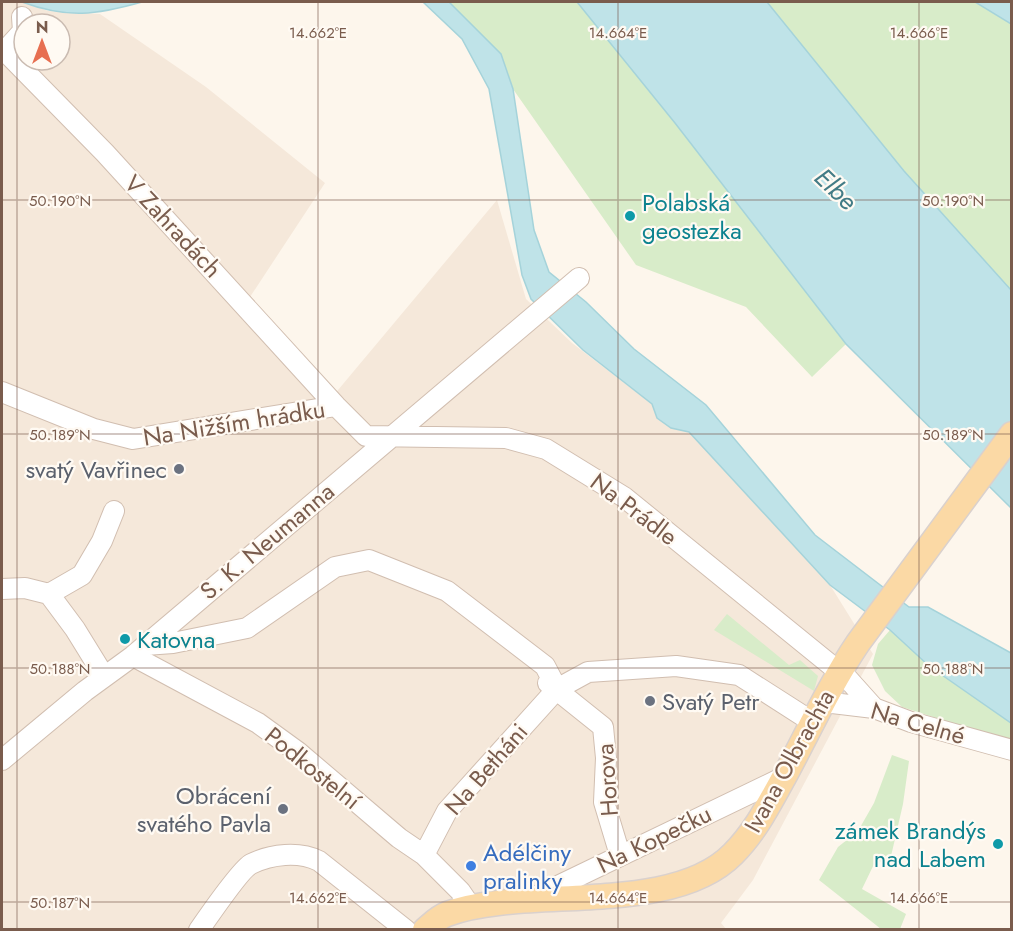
<svg xmlns="http://www.w3.org/2000/svg" width="1013" height="931" viewBox="0 0 1013 931" font-family="Jost,sans-serif">
	<style>
		.residential { fill: #f5e8da; fill-rule: evenodd }
		.green { fill: #d8ecc9 }
		.water { fill: #bfe3e8; stroke: #a5d3da; stroke-width: 1.5 }
		.lines { fill: none; stroke-linecap: round; stroke-linejoin: round }
		.minor-casing { stroke: #d1beb0; stroke-width: 22 }
		.major-casing { stroke: #dad1cd; stroke-width: 27 }
		.minor { stroke: #fff; stroke-width: 20 }
		.major { stroke: #fbd9a5; stroke-width: 24 }
		.ticks { fill: none; stroke: #7a5c4d; stroke-width: 1.5; stroke-opacity: 0.45 }
		.culture-dot { fill: #0f9aa8; stroke: #fffaf3; stroke-width: 2 }
		.worship-dot { fill: #6b7280; stroke: #fffaf3; stroke-width: 2 }
		.shop-dot { fill: #3f7fe0; stroke: #fffaf3; stroke-width: 2 }
		.labels { text-anchor: middle; dominant-baseline: central; stroke-width: 4.5; stroke-linejoin: round; paint-order: stroke }
		.culture-label { font-size: 24px; fill: #0d838f; stroke: #fffaf3; text-anchor: start }
		.street-label { font-size: 24px; fill: #7a5c4d; stroke: #fffaf3 }
		.worship-label { font-size: 24px; fill: #5b616d; stroke: #fffaf3; text-anchor: end }
		.shop-label { font-size: 24px; fill: #366cbe; stroke: #fffaf3; text-anchor: start }
		.water-label { font-size: 26px; font-style: italic; fill: #437c86; stroke: #fffaf3 }
		.ticks-label { font-size: 15px; text-anchor: middle; fill: #7a5c4d; stroke: #fffaf3; stroke-width: 4.5; stroke-linejoin: round; paint-order: stroke }
	</style>
	<rect width="100%" height="100%" fill="#fdf6ec"/>
	<path class="residential" d="M2 2H22L48 11 100 14 206 87 325 183 248 300 333 396 497 200 526 299 572 343 652 404 657 418 671 428 689 432 830 585 873 654 753 880 721 923 726 929 2 930ZM24 24H60V60H24Z"/>
	<path class="green" d="M449 2H577L675 123 846 344 812 377 746 307 636 265 513 89 501 54Z
		M767 2H975L1011 24V290L904 171Z
		M727 614 789 665 800 660 818 676 814 691 714 630Z
		M890 630 929 666 1011 723V742L902 707 885 691 872 665 878 644Z
		M892 755 909 761 903 804 889 865 876 860 862 889 906 914 900 929H881L819 880 838 847 858 831 874 803Z"/>
	<path class="water" d="M22 2H142C96 15 68 19 22 2Z
		M423 2H449L501 54 513 89 534 230 549 272 586 302 634 349 706 405 815 535 909 607H928L1011 653V723L929 666 890 630 830 585 689 432 671 428 657 418 652 404 583 350 531 299 522 275 489 89 462 39Z
		M577 2H767L904 171 1011 290V508L846 344 675 123Z
		M975 2H1011V24Z"/>
	<g class="lines">
		<defs>
			<path id="minor" d="M2 48 105 153 336 406 366 436 506 438 546 449 624 497 848 679 874 708
				M5 51 23 31 22 17
				M2 392 94 429 133 439 336 406
				M2 589 25 588 49 594
				M49 594 82 575 102 541 114 511
				M49 594 75 629 104 676
				M145 645 173 643 247 628 335 567 369 560 447 591 545 666 557 689
				M133 656 258 723 298 752 399 838 424 855 460 891 471 907
				M548 683 603 727 606 758 604 802 620 855
				M824 702 874 708 911 722 1012 750
				M2 760 85 691 133 656 579 278
				M424 855 447 811 557 689 588 672 676 666 739 675 814 723
				M533 898 784 777
				M199 930C208 917 241 869 251 864 271 854 299 851 319 861L406 930"/>
			<path id="major" d="M425 930C432 924 439 917 447 914 525 885 671 917 733 854 755 832 768 806 783 779 808 733 829 686 858 643L1012 434"/>
		</defs>
		<use href="#minor" class="minor-casing"/>
		<use href="#major" class="major-casing"/>
		<use href="#minor" class="minor"/>
		<use href="#major" class="major"/>
	</g>
	<path class="ticks" d="M17 2V930M318 2V930M618 2V930M919 2V930M2 200H1012M2 434H1012M2 668H1012M2 902H1012"/>
	<g class="culture-dot">
		<circle cx="630" cy="216" r="6"/>
		<circle cx="125" cy="639" r="6"/>
		<circle cx="998" cy="844" r="6"/>
	</g>
	<g class="worship-dot">
		<circle cx="179" cy="469" r="6"/>
		<circle cx="650" cy="701" r="6"/>
		<circle cx="283" cy="809" r="6"/>
	</g>
	<circle class="shop-dot" cx="471" cy="866" r="6"/>
	<g class="labels">
		<g class="culture-label">
			<text x="642" y="202">Polabská<tspan x="642" dy="28">geostezka</tspan></text>
			<text x="137" y="639">Katovna</text>
			<text x="986" y="830" text-anchor="end">zámek Brandýs<tspan x="986" dy="28">nad Labem</tspan></text>
		</g>
		<g class="street-label">
			<text transform="translate(173 226) rotate(47)">V Zahradách</text>
			<text transform="translate(234 423) rotate(-9)">Na Nižším hrádku</text>
			<text transform="translate(634 509) rotate(37)">Na Prádle</text>
			<text transform="translate(267 541) rotate(-40)">S. K. Neumanna</text>
			<text transform="translate(918 723) rotate(16)">Na Celné</text>
			<text transform="translate(789 761) rotate(-61)">Ivana Olbrachta</text>
			<text transform="translate(313 768) rotate(39)">Podkostelní</text>
			<text transform="translate(486 769) rotate(-49)">Na Betháni</text>
			<text transform="translate(607 780) rotate(-94)">Horova</text>
			<text transform="translate(654 839) rotate(-26)">Na Kopečku</text>
		</g>
		<g class="worship-label">
			<text x="167" y="469">svatý Vavřinec</text>
			<text x="662" y="701" text-anchor="start">Svatý Petr</text>
			<text x="271" y="795">Obrácení<tspan x="271" dy="28">svatého Pavla</tspan></text>
		</g>
		<g class="shop-label">
			<text x="483" y="852">Adélčiny<tspan x="483" dy="28">pralinky</tspan></text>
		</g>
		<g class="water-label">
			<text transform="translate(836 189) rotate(44)">Elbe</text>
		</g>
	</g>
	<g class="ticks-label">
		<text x="318" y="38">14.662°E</text>
		<text x="618" y="38">14.664°E</text>
		<text x="919" y="38">14.666°E</text>
		<text x="60" y="206">50.190°N</text>
		<text x="953" y="206">50.190°N</text>
		<text x="60" y="440">50.189°N</text>
		<text x="953" y="440">50.189°N</text>
		<text x="60" y="674">50.188°N</text>
		<text x="953" y="674">50.188°N</text>
		<text x="318" y="903">14.662°E</text>
		<text x="618" y="903">14.664°E</text>
		<text x="919" y="903">14.666°E</text>
		<text x="60" y="908">50.187°N</text>
	</g>
	<rect width="1013" height="931" fill="none" stroke="#7a5c4d" stroke-width="6"/>
	<g transform="translate(42 42)"><circle r="28" fill="#fffaf3" stroke="#cabbb1" stroke-width="1.5"/>
	<path d="M0-4.5L10 22L0 15L-10 22Z" fill="#e76f51"/>
	<text y="-9" font-size="16" font-weight="bold" text-anchor="middle" fill="#7a5c4d">N</text>
	</g>
</svg>
